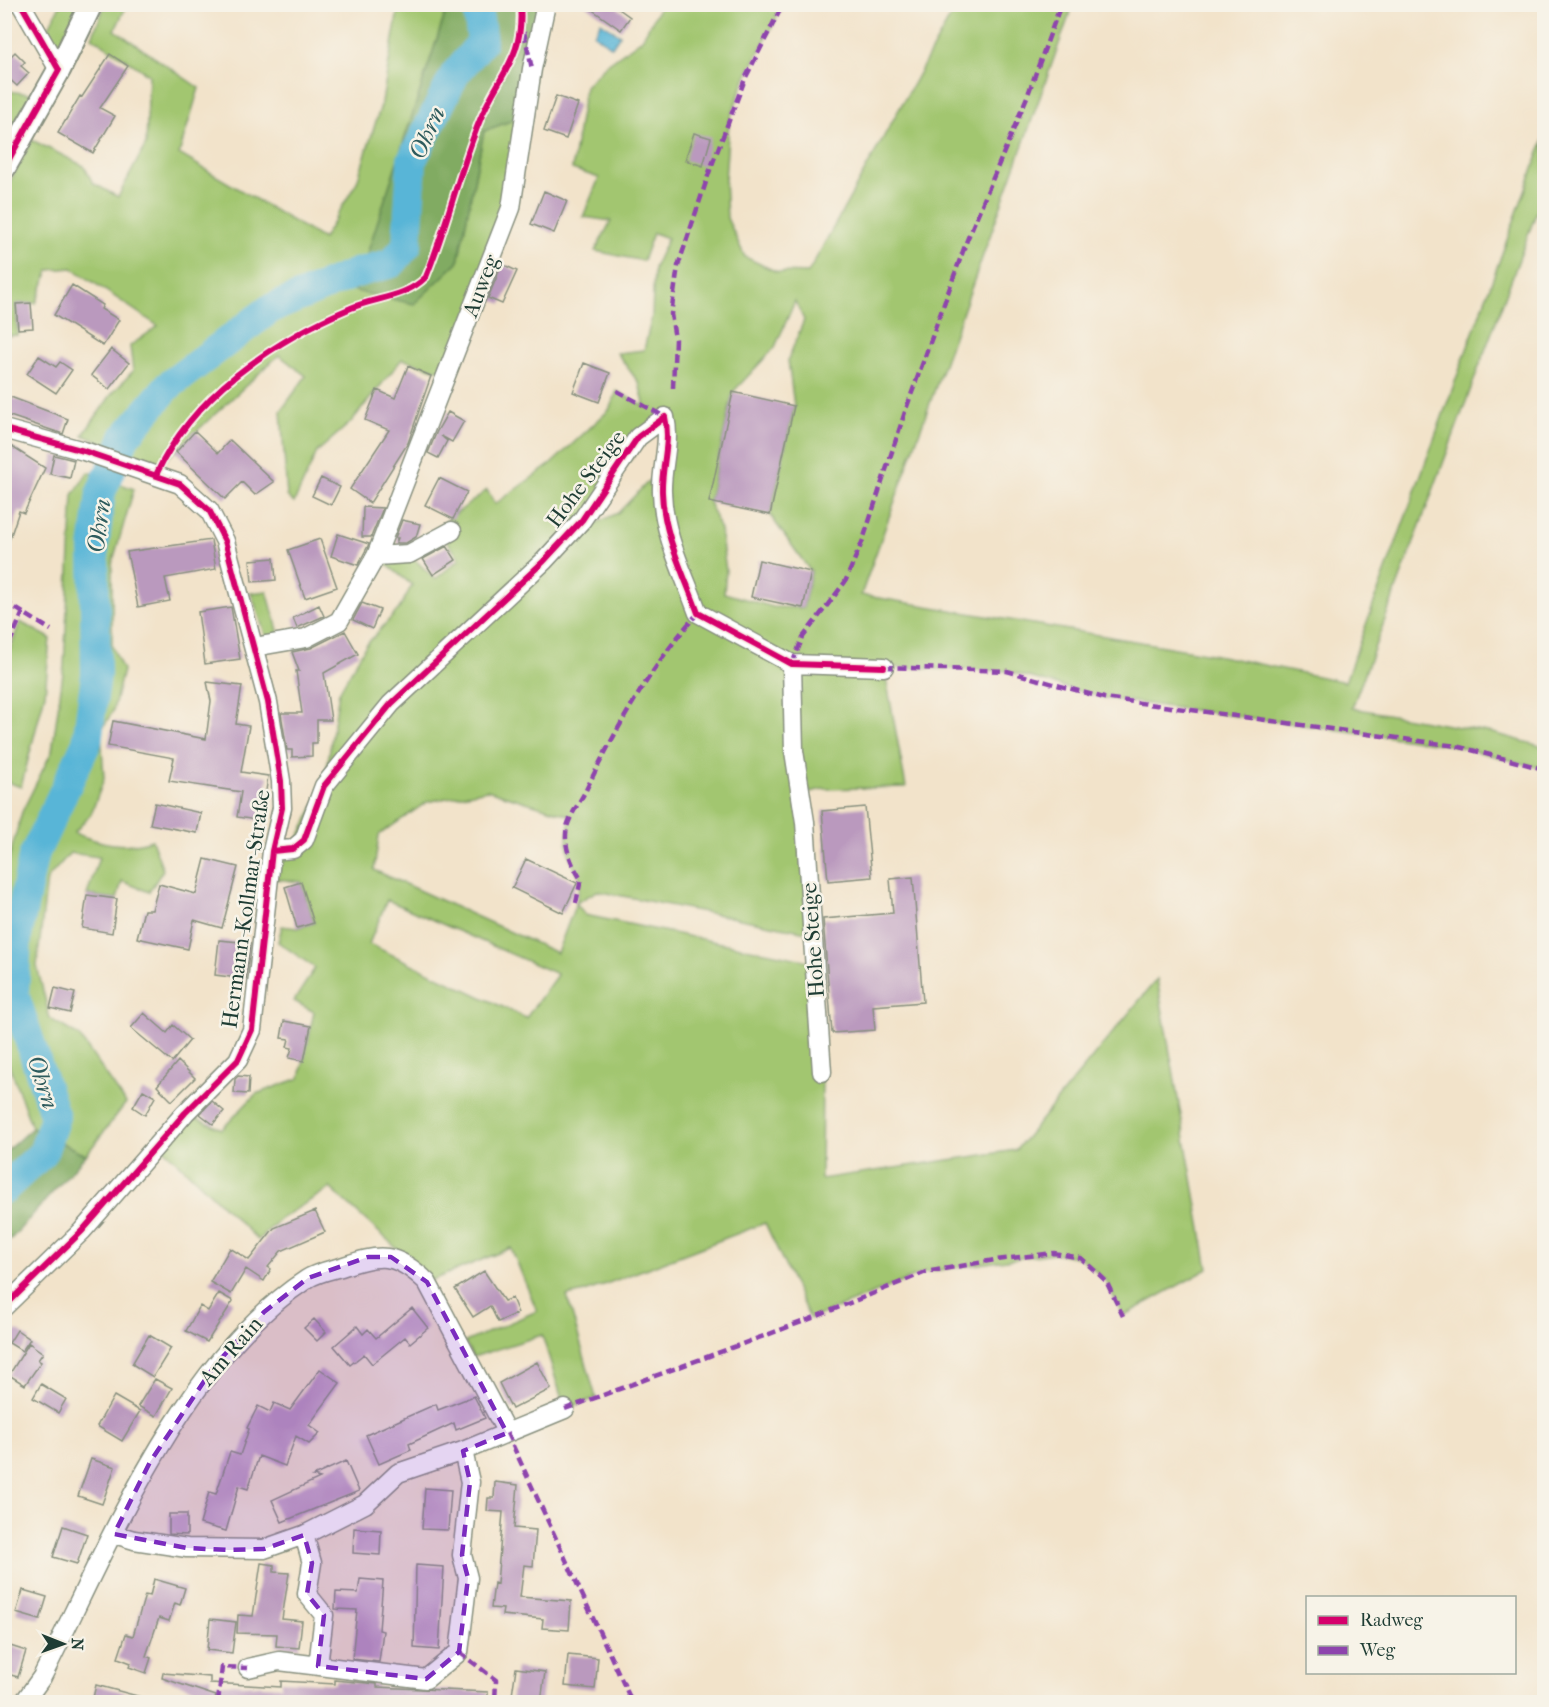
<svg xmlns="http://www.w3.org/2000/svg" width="1549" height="1707" viewBox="0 0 1549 1707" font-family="'IM FELL French Canon',serif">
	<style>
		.green { fill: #a2c670; stroke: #608252; stroke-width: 1.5; fill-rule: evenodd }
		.forest { fill: #81ab62; stroke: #50744b; stroke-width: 1.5 }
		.water { fill: #59b5d7; stroke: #3c7986; stroke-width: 1.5 }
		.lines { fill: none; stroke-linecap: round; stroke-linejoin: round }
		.river { stroke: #59b5d7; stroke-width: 30 }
		.building { fill: #ba99be }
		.minor-casing { stroke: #88907f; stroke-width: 21 }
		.major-casing { stroke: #88907f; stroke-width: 26 }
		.minor { stroke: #fff; stroke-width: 18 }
		.major { stroke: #fff; stroke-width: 22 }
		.quiet { stroke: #8e44ad; stroke-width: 4.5; stroke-dasharray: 9 4.5; stroke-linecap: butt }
		.cycleway-casing { stroke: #f7f3e8; stroke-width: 10 }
		.cycleway { stroke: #d6006c; stroke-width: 6 }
		.marked { fill: #7b2cbf; fill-opacity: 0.2; stroke: #7b2cbf; stroke-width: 4.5; stroke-dasharray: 12 8; stroke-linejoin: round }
		.labels { text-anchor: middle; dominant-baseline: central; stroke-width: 5; stroke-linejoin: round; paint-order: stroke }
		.street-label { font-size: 22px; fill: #1f3d34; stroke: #f7f3e8 }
		.water-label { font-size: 24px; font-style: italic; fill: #2e5b5d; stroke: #f7f3e8 }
	</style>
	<rect width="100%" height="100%" fill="#f7f3e8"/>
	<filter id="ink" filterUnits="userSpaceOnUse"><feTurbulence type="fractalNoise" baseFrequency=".0167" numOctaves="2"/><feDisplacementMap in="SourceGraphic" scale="12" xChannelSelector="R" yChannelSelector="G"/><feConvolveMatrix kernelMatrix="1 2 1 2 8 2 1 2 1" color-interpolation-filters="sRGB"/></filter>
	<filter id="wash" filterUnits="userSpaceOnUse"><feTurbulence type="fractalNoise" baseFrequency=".008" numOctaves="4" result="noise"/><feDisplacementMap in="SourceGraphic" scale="24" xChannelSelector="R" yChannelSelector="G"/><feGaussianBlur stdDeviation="1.35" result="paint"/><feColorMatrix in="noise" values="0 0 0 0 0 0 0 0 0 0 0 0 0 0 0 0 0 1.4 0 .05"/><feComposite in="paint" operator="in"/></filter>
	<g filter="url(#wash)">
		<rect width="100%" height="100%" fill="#f2e3ca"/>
		<path class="green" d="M60 5H80L55 52 44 37Z
			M105 5H127L115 30 199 88 179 154 323 239 357 182 382 102 399 5H448L356 291 458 262 484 131 526 115 511 208 447 373 402 359 351 422 317 452 294 503 287 496 281 411 306 376 279 355 159 466 83 435 111 395 133 371 130 346 158 326 72 268 49 270 36 303 16 304 18 335 5 336 4 193 32 140 84 166 93 183 118 197 146 144 149 75 92 37Z
			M661 5H783L745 79 729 121 725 180 727 218 745 257 777 272 808 273 957 5H1073L861 595 1211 654 1345 682 1544 139V192L1352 708 1493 733 1544 747V769L1456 746 1104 698 1007 671 884 667 906 787 823 789 801 794 812 933 597 891 576 903 585 915 814 962 822 1072 821 1179 1016 1150 1157 979 1208 1269 1123 1316 1106 1281 1081 1258 1054 1253 926 1272 810 1319 765 1223 585 1292 567 1296 596 1398 565 1409 542 1335 473 1357 465 1342 537 1311 511 1248 427 1282 392 1244 330 1188 280 1219 258 1240 159 1144 185 1113 222 1129 256 1094 300 1078 314 1012 294 1001 315 968 278 942 282 926 297 928 314 923 301 882 268 878 272 851 293 849 324 786 339 692 366 645 399 609 412 585 376 556 409 554 435 579 460 559 437 528 487 490 495 504 551 464 609 410 617 391 645 407 639 383 617 353 644 350 652 316 654 268 668 238 653 233 643 261 595 251 611 221 583 217 599 178 572 169 585 86 606 65 642 39ZM795 301 804 320 788 360 794 406 770 515 811 572 803 608 773 607 724 593 726 570 720 530 709 502 733 392 775 347ZM665 418 666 463 618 513 566 537ZM487 790 572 816C563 839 567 858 581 879L576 903 557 953 374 870 379 835 427 802ZM387 900 557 974V975L526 1018 369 944Z
			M8 91 31 94 5 140V98Z
			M88 472 134 489 112 564V646L123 670 113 711 101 731 104 779 91 814 74 833C101 844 125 849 152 840L163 870 149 892 122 881 117 899 87 895 99 857 70 853 47 879 37 966 50 1019 79 1036 126 1103 86 1155 32 1128 5 1053V872L22 812 52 751 64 666 73 495Z
			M267 591 281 641 268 643 251 593Z
			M20 622 50 638 45 694 21 787 4 781 5 663Z"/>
		<path class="forest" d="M448 5H546L526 115 484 131 458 262 414 304 355 291Z
			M32 1128 86 1155 11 1239 5 1240V1152Z"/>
		<path class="water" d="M601 22 620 35 612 47 594 34Z"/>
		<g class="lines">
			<path class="river" d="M4 1189 43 1153 55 1117 14 994 17 937 33 857 87 742 96 674 94 549 101 492 125 437 168 386 270 309 356 273 392 263 407 245 412 160 455 74 482 42 477 4"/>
		</g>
		<g id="blocks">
			<path class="building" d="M584 4H612L630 17 621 30Z
				M15 52 25 62 21 66 29 73 17 86 4 74V63Z
				M110 54 128 66 100 108 115 116 93 153 58 133 80 96 82 97Z
				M556 96 578 104 566 139 544 131Z
				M694 133 711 138 703 166 685 160Z
				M544 191 567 201 554 233 531 224Z
				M502 264 517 271 502 304 488 298Z
				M72 285 103 305 101 309 119 320 103 346 54 315Z
				M31 303 33 328 18 329 16 304Z
				M111 349 129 363 109 389 91 375Z
				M39 356 56 367 60 362 72 370 56 393 27 374Z
				M584 363 610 373 599 402 573 392Z
				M408 366 431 376 408 443 370 503 350 489 389 430 365 420 377 390 395 398Z
				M733 392 794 406 770 515 709 502Z
				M8 396 68 419 63 434 4 414Z
				M448 412 464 421 452 442 441 436 447 441 438 458 428 453 437 431Z
				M195 431 218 453 230 440 274 482 255 495 242 482 225 499 176 452Z
				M9 445 45 468 24 513 19 511 7 547 4 546V454Z
				M54 455 74 460 70 478 50 474Z
				M321 478 340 487 331 505 312 496Z
				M439 478 467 492 453 519 425 505Z
				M363 507 383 508 371 537H362Z
				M402 520 420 524 416 537 406 543H396L398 538H395Z
				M338 534 369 544 358 565 331 556Z
				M320 539 337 587 305 598 288 550Z
				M211 540 216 569 165 578 170 601 138 607 127 552Z
				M447 546 456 560 433 575 423 559Z
				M274 558 276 580 252 582 250 560Z
				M759 560 811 572 803 608 751 597Z
				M362 603 380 610 372 629 353 620Z
				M319 605 324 616 297 628 293 618Z
				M231 607 240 659 205 664 198 612Z
				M345 631 358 654 324 673 331 720H317V743H312V756L292 757V750H287L281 713H302L296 671H299L292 652 311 648Z
				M207 682 242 686 236 724 249 726 241 772 268 776 262 821 237 817 241 792 169 781 174 758 108 746 113 721 206 739 211 701Z
				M155 803 201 813 197 833 150 824Z
				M865 807 872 877 828 881 822 811Z
				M205 859 238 867 222 928 194 920 188 949 137 938 144 910H152L159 884 196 894Z
				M526 859 577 883 563 913 512 888Z
				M913 877 923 1002 873 1006 875 1030 832 1033 823 919 893 913 890 879Z
				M301 882 314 923 297 928 285 887Z
				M87 895 117 899 112 933 82 928Z
				M219 940 250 943 246 979 215 975Z
				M55 988 75 993 70 1013 50 1008Z
				M144 1013 167 1033 173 1025 190 1040 172 1062 131 1028Z
				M284 1021 311 1026 304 1061 289 1058 292 1048 287 1047 289 1039 281 1038Z
				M178 1061 195 1078 172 1101 157 1086Z
				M238 1076 249 1077 248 1094 234 1093 235 1079Z
				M143 1090 155 1097 145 1115 133 1107Z
				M212 1101 224 1111 213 1124 200 1114Z
				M315 1211 325 1232 281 1251 268 1267 271 1269 264 1281 246 1269 231 1294 210 1282 230 1248 249 1260 274 1228Z
				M484 1271 504 1301 512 1298 518 1313 498 1322 490 1306 473 1317 455 1289Z
				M219 1293 233 1301 207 1342 186 1331 200 1306 208 1311Z
				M412 1308 428 1328 410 1343 405 1337 372 1364 364 1354 350 1365 334 1346 357 1326 363 1334 368 1329 376 1338Z
				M314 1319 326 1332 317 1341 304 1328Z
				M17 1330 30 1339 22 1351 9 1343Z
				M149 1335 171 1348 153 1377 132 1364Z
				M29 1343 43 1353 38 1360 41 1362 25 1385 9 1375Z
				M537 1362 551 1389 512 1409 499 1383Z
				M320 1369 340 1383 309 1425 320 1433 309 1444 296 1436 285 1466 259 1456 248 1489 239 1486 226 1531 200 1524 209 1492 216 1494 230 1452 240 1455 249 1429 247 1428 258 1406 270 1412 274 1403 290 1410Z
				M155 1379 172 1388 156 1416 138 1406Z
				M41 1384 66 1399 58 1413 33 1398Z
				M114 1396 140 1411 122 1441 97 1426Z
				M474 1396 485 1418 456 1430 454 1423 409 1444 411 1450 379 1464 366 1435 436 1404 438 1410Z
				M91 1459 115 1467 102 1504 78 1496Z
				M346 1461 359 1491 282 1522 272 1500 320 1478 313 1476Z
				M495 1482 518 1485 514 1528 536 1530 533 1566 524 1565 520 1597 571 1601 569 1630 542 1628 543 1619 502 1615 503 1609 491 1608 494 1583 497 1584 503 1512 487 1511 488 1498H494Z
				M425 1488 451 1490 448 1530 422 1529Z
				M169 1514H187V1535L169 1534Z
				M63 1526 87 1534 77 1564 53 1557Z
				M354 1528 381 1530 380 1555 353 1553Z
				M261 1563 274 1565V1572L289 1573 282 1619 302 1621 299 1648 276 1646 277 1634 237 1633 238 1615 253 1616Z
				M416 1565 444 1567 439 1650 414 1648Z
				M154 1579 185 1588 180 1605 175 1603 169 1621 159 1618 146 1656 151 1658 146 1673 129 1667 131 1663 118 1658 126 1634 133 1636 145 1595 150 1596Z
				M360 1579 383 1581 379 1630 383 1631 379 1662 352 1659 357 1610 335 1609 336 1592 358 1593Z
				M23 1590 47 1597 40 1620 16 1613Z
				M210 1619 236 1622 232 1653 207 1650Z
				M4 1644 26 1651 18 1677 4 1673Z
				M568 1655 598 1658 595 1689 565 1686Z
				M516 1668 545 1672 541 1702H511Z
				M163 1673 210 1677V1683L247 1685 281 1687V1681L335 1684V1680L377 1684V1687L488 1692V1702H214L216 1696 162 1678Z
				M96 1685 145 1698 144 1702H92Z"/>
		</g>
	</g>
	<g filter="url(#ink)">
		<use href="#blocks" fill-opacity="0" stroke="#88907f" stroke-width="1.5"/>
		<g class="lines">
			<defs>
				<path id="minor" d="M21 4 59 70
					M4 429 84 451 180 484 209 510 225 541 268 702 281 781 282 808 272 851 252 1030 238 1060 185 1113 82 1231 4 1307
					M376 556 409 554 452 531
					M254 647 306 638 339 621 376 556 511 208 532 69 546 4
					M792 664 794 751 805 822 822 1072
					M272 851 293 849 304 840 324 786 391 704 544 561 582 520 638 437 665 417C671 443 661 467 662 492 663 534 684 574 698 613L792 664 884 667
					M114 1534 134 1540 187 1548 264 1549 304 1535 365 1504 398 1473 463 1451 565 1409
					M304 1535 312 1563 307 1594 324 1615 318 1666
					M248 1668 279 1661 426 1679 459 1652 468 1578 462 1555 470 1482 463 1451
					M24 1702 42 1677C107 1548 182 1360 307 1279 316 1273 330 1270 341 1267 380 1253 396 1252 427 1282L507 1433"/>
				<path id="major" d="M4 168 59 70 91 4"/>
			</defs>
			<use href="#minor" class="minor-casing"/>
			<use href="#major" class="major-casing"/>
			<use href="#minor" class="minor"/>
			<use href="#major" class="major"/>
			<path class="quiet" d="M524 32 532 69
				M673 388 675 339 671 314 678 266 710 170 745 79 783 4
				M617 391 665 417
				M4 601 51 630
				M4 656 23 612
				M792 664 803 637 845 582 863 540 905 412 967 240 1027 97 1061 4
				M884 667 1007 671 1104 698 1456 746 1544 769
				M4 789 15 793
				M576 903 581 879C571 864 563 845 567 827 570 815 580 802 586 790 616 729 652 664 698 613
				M565 1409 810 1319 926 1272 995 1260 1054 1253 1081 1258 1106 1281 1123 1316
				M507 1433 632 1702
				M459 1652 496 1680 495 1702
				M218 1702 222 1667 248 1668"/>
			<defs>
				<path id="cycleway" d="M4 168 59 70 21 4
					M4 429 84 451 180 484 209 510 225 541 268 702 281 781 282 808 272 851 252 1030 238 1060 185 1113 82 1231 4 1307
					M156 475C192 396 273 341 351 308 377 297 405 298 426 277 447 226 459 171 480 120 498 74 525 59 520 4
					M272 851 293 849 304 840 324 786 391 704 544 561 582 520 638 437 665 417C671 443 661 467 662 492 663 534 684 574 698 613L792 664 884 667"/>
			</defs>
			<use href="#cycleway" class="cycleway-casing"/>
			<use href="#cycleway" class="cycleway"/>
		</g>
	</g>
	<path class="marked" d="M368 1257H391L427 1282 507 1433 463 1451 470 1482 462 1555 468 1578 459 1652 426 1679 318 1666 324 1615 307 1594 312 1563 304 1535 264 1549 229 1550 187 1548 114 1534 150 1462 215 1365 264 1312 308 1278Z"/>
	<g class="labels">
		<g class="street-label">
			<text transform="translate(481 286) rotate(-69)">Auweg</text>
			<text transform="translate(586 479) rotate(-53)">Hohe Steige</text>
			<text transform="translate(246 909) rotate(-82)">Hermann-Kollmar-Straße</text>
			<text transform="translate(813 940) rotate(-94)">Hohe Steige</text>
			<text transform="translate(231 1351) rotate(-49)">Am Rain</text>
		</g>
		<g class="water-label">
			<text transform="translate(427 133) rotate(-66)">Ohrn</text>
			<text transform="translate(99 526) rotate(-83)">Ohrn</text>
			<text transform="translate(43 1082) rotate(72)">Ohrn</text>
		</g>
	</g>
	<rect width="1549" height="1707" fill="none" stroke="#f7f3e8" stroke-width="24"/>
	<rect x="1306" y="1596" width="210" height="78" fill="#f7f3e8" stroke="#a1aaa0" stroke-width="1.5"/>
	<rect x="1318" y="1616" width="30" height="9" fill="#d6006c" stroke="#a1aaa0" stroke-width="1.5"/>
	<text x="1360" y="1626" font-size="18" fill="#1f3d34">Radweg</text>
	<rect x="1318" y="1646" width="30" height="9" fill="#8e44ad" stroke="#a1aaa0" stroke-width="1.5"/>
	<text x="1360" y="1656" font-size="18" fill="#1f3d34">Weg</text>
	<g transform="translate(63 1644) rotate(91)" stroke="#f7f3e8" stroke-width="4.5" paint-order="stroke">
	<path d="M0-4.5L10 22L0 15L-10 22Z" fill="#1f3d34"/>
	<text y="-9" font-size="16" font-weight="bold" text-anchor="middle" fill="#1f3d34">N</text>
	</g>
</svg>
